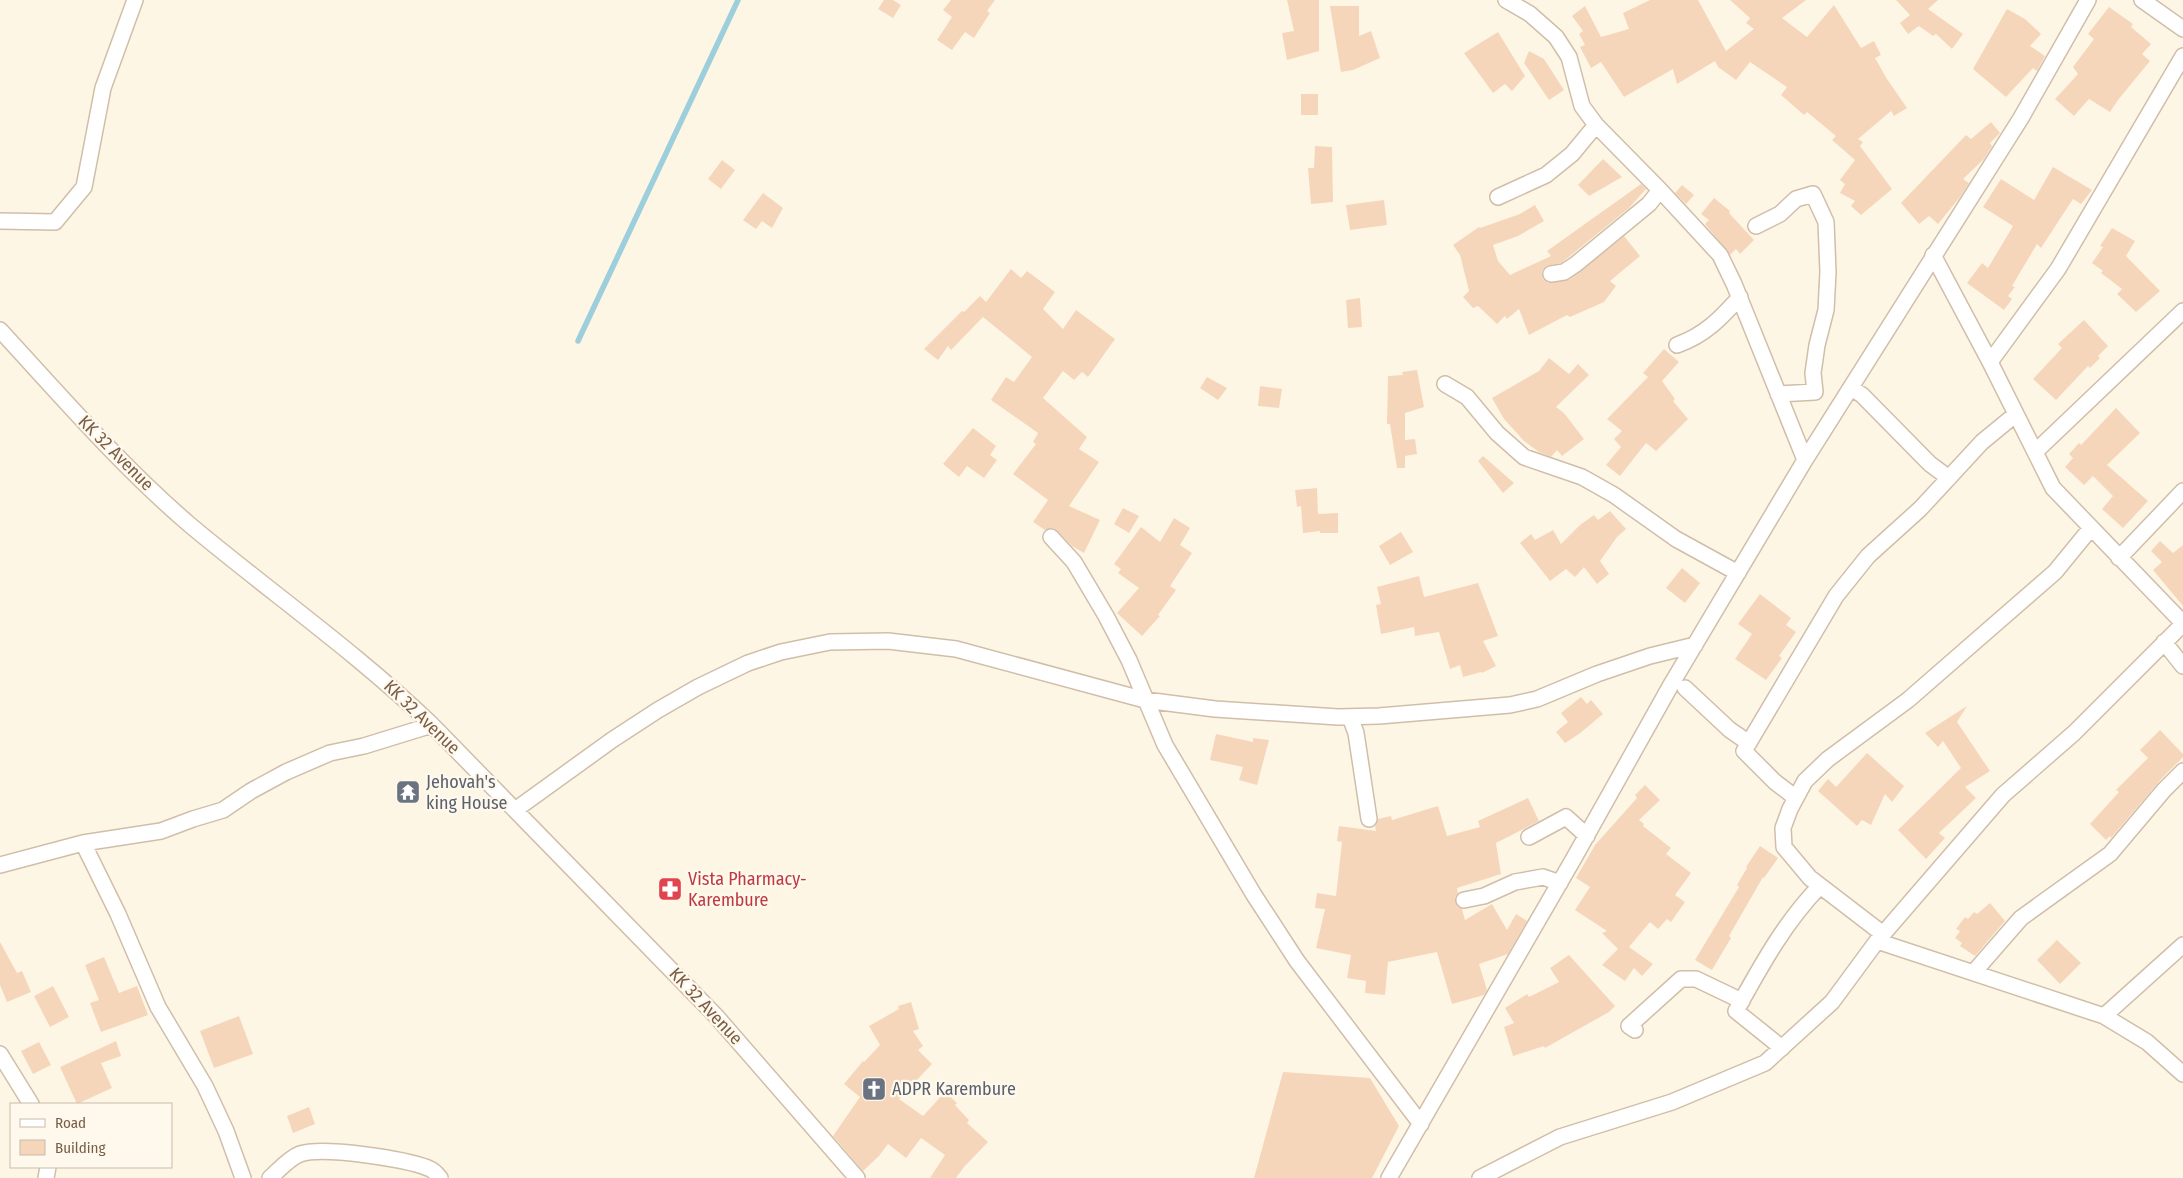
<svg xmlns="http://www.w3.org/2000/svg" width="2183" height="1178" viewBox="0 0 2183 1178" font-family="'Fira Sans Condensed',sans-serif">
	<style>
		.lines { fill: none; stroke-linecap: round; stroke-linejoin: round }
		.stream { stroke: #9dcedc; stroke-width: 5.5 }
		.building { fill: #f6d6ba }
		.minor-casing { stroke: #d0bea9; stroke-width: 18 }
		.minor { stroke: #fff; stroke-width: 15 }
		.labels { text-anchor: middle; dominant-baseline: central; stroke-width: 4.5; stroke-linejoin: round; paint-order: stroke }
		.street-label { font-size: 18px; fill: #795d47; stroke: #fff9ed }
		.worship-label { font-size: 18px; fill: #5b616d; stroke: #fff9ed; text-anchor: start }
		.health-label { font-size: 18px; fill: #be3a42; stroke: #fff9ed; text-anchor: start }
	</style>
	<rect width="100%" height="100%" fill="#fef6e5"/>
	<g class="lines">
		<path class="stream" d="M578 341 738 0"/>
	</g>
	<path class="building" d="M884 0H893L901 5 893 18 878 9Z
		M951 0H995L987 11 990 13 974 38 965 32 952 50 937 40 952 17 943 10Z
		M1287 0H1319V51L1287 60 1282 33 1294 31Z
		M1650 0H1698L1726 51 1754 29 1746 23 1750 18 1730 0H1806L1782 18 1807 37 1834 5 1861 48 1874 41 1881 55 1875 58 1887 79 1907 108 1894 116 1891 111 1858 139 1863 142 1860 146 1892 189 1861 215 1851 206 1855 201 1840 193 1845 184 1840 180 1855 160 1832 140 1836 136 1807 112 1804 115 1781 95 1787 87 1750 62 1736 80 1718 67 1715 61 1677 84 1673 69 1624 97 1601 62 1591 68 1580 47 1585 45 1579 34 1583 31 1572 16 1585 6 1601 37 1629 29 1623 13Z
		M1896 0H1938L1928 9 1963 34 1952 49 1936 34 1933 36 1919 26 1908 34 1900 23 1910 15Z
		M1330 6H1359V36L1371 31 1380 58 1353 70 1341 72Z
		M2109 7 2133 24 2131 27 2151 44 2142 54 2150 61 2118 100 2110 112 2089 99 2074 116 2055 99 2078 74 2073 67 2094 39 2088 34Z
		M2007 9 2025 19 2041 34 2030 46 2045 56 2037 71 2033 68 2006 97 1973 69Z
		M1498 32 1525 76 1512 91 1505 84 1493 93 1464 53Z
		M1529 51 1544 59 1564 90 1549 100 1524 63Z
		M1301 94H1318V115H1301Z
		M1991 122 2000 133 1990 143 1992 146 1984 159 1963 179 1969 183 1960 197 1938 224 1929 216 1919 224 1901 203 1966 135 1971 139Z
		M1315 146 1332 147 1333 202 1311 204 1308 168H1314Z
		M1603 159 1622 177 1589 196 1578 185Z
		M722 160 735 170 721 189 708 179Z
		M2053 167 2092 190 2081 204 2073 199 2041 248 2037 244 2012 286 2015 287 2008 296 2012 299 2004 310 1967 283 1982 263 1988 268 2013 226 1983 207 2001 179 2034 200Z
		M1641 184 1646 189 1629 208 1570 256 1561 263 1546 266 1542 271 1543 279 1548 283 1569 280 1624 236 1640 256 1610 281 1616 286 1604 302 1570 317 1567 315 1529 335 1519 309 1507 319 1505 316 1497 324 1478 306 1473 308 1463 297 1469 291 1460 255 1453 245 1479 227 1480 228 1520 214 1535 205 1544 221 1518 236 1493 245 1498 261 1510 275 1551 256 1547 251Z
		M1682 185 1694 195 1686 204 1675 193Z
		M763 193 783 208 772 228 762 221 756 229 743 220Z
		M1714 198 1730 211 1729 213 1754 240 1740 254 1736 249 1730 255 1705 224 1709 220 1701 214Z
		M1384 200 1387 225 1350 230 1346 205Z
		M2112 228 2135 241 2126 256 2160 291 2136 312 2117 294 2122 289 2101 273 2103 271 2092 263 2103 247 2100 246Z
		M1011 269 1021 278 1027 271 1055 292 1043 309 1063 329 1076 310 1115 339 1088 377 1082 372 1074 380 1063 371 1043 398 1087 437 1079 449 1099 462 1069 506 1100 520 1084 553 1072 546 1054 528 1045 530 1033 522 1048 500 1013 474 1036 444 1033 442 1038 433 991 400 1006 377 1014 382 1032 357 983 317 951 350 948 346 938 360 924 349 962 311 964 312 980 296 986 302Z
		M1360 298 1362 327 1348 328 1346 300Z
		M2084 320 2108 346 2098 356 2100 358 2090 368 2088 366 2056 400 2033 379 2062 348 2058 344Z
		M1664 349 1679 362 1662 381 1675 399 1673 401 1688 419 1656 451 1646 443 1620 476 1606 465 1621 447 1614 439 1622 431 1607 419 1648 377 1643 373Z
		M1549 358 1569 374 1578 364 1589 375 1556 407 1564 413 1584 439 1562 456 1557 450 1551 457 1539 452 1524 441 1504 419 1492 398 1539 371Z
		M1417 370 1424 407 1405 413V440L1415 439 1417 454 1405 456V468H1397L1390 424H1387L1388 376 1403 375 1402 372Z
		M1207 377 1227 388 1218 400 1200 388Z
		M1260 386 1282 389 1279 408 1258 406Z
		M2116 408 2140 433 2107 465 2148 501 2123 528 2102 509 2113 496 2093 476 2084 485 2065 467 2073 458 2069 454 2079 443 2081 445Z
		M973 428 996 446 990 455 997 460 984 478 967 466 959 477 943 464Z
		M1483 456 1514 483 1503 493 1478 461Z
		M1317 488 1318 514 1338 513V533H1320V531L1303 533 1301 506 1297 507 1295 490Z
		M1123 508 1139 516 1129 533 1114 524Z
		M1610 511 1626 529 1617 537 1600 561 1609 574 1597 584 1584 567 1575 577 1566 569 1550 581 1520 543 1531 534 1535 540 1553 530 1561 544 1580 525 1594 515 1598 520Z
		M1174 518 1190 528 1180 545 1192 553 1170 586 1176 590 1158 615 1160 616 1142 636 1117 613 1139 588 1118 573 1121 569 1114 564 1141 527 1160 542Z
		M1401 532 1413 552 1390 565 1379 546Z
		M2160 541 2173 553 2183 545V606L2153 570 2162 562 2151 551Z
		M1682 568 1700 583 1685 603 1666 588Z
		M1419 576 1424 597 1478 583 1498 636 1483 641 1496 666 1482 673 1481 672 1463 677 1460 665 1450 669 1439 632 1415 636 1414 627 1381 634 1376 605 1381 604 1377 587Z
		M1760 594 1791 618 1786 625 1796 632 1779 656 1782 658 1766 680 1735 659 1752 634 1738 624Z
		M1581 697 1587 704 1591 700 1603 714 1579 734 1565 743 1556 732 1568 722 1561 713Z
		M1967 706 1957 722 1990 771 1965 787 1976 798 1939 833 1945 838 1926 859 1898 830 1961 768 1943 741 1938 747 1925 733Z
		M2160 730 2183 754V757L2162 778 2111 838 2110 836 2106 840 2090 824 2119 792 2116 790 2148 758 2140 750Z
		M1216 734 1253 742V738L1269 740 1257 785 1239 780 1243 767 1210 760Z
		M1867 753 1904 786 1892 802 1885 794 1871 825 1862 820 1857 826 1818 791 1828 779 1836 787Z
		M1645 785 1660 800 1639 820 1644 824 1643 826 1671 848 1666 854 1691 873 1675 895 1685 902 1671 922 1667 919 1658 929 1650 922 1629 947 1653 964 1642 976 1634 968 1625 981 1602 965 1618 949 1602 933 1607 931 1575 910 1590 887 1576 878 1595 845 1637 798 1635 795Z
		M1528 798 1539 821 1496 843 1501 874 1457 888 1458 893 1455 897 1457 906 1462 909 1465 920 1492 904 1507 930 1516 914 1527 921 1508 954 1479 964 1487 990 1484 995 1452 1004 1437 952 1388 962 1385 995 1365 993 1366 981 1347 978 1351 955 1316 948 1325 909 1315 908 1317 893 1336 896 1342 842 1337 841 1339 826 1376 831 1375 826 1378 819 1391 816 1392 820 1438 806 1447 836 1480 827 1478 821Z
		M1760 846 1778 858 1764 878 1763 877 1729 936 1731 938 1712 970 1695 960 1739 887 1737 885 1747 868 1746 867Z
		M1990 903 2005 921 1975 956 1960 946 1962 943 1955 938 1960 931 1956 929 1965 917 1968 919 1974 912 1977 914Z
		M2057 940 2081 963 2060 984 2037 960Z
		M0 942 17 973 22 971 31 992 7 1002 0 985Z
		M1569 955 1615 1006 1609 1012 1545 1048 1544 1046 1513 1056 1504 1027 1514 1023 1505 1008 1527 994 1529 997 1559 982 1550 968Z
		M104 957 119 993 137 986 148 1015 101 1032 90 1003 99 1000 85 965Z
		M53 986 69 1017 50 1027 34 996Z
		M911 1002 919 1029 913 1031 923 1046 918 1050 932 1064 899 1099 923 1116 945 1092 957 1103 955 1105 969 1120 967 1123 988 1142 964 1167 956 1178H930L945 1155 921 1138 906 1158 888 1144 879 1156 863 1171 833 1136 860 1097 844 1084 863 1061 864 1062 880 1045 869 1026 899 1009 898 1006Z
		M239 1016 253 1054 214 1068 200 1031Z
		M116 1041 121 1056 101 1063 112 1088 77 1104 60 1067Z
		M39 1042 51 1065 33 1074 21 1051Z
		M1283 1072 1370 1078 1399 1126 1372 1178H1254Z
		M309 1107 315 1124 293 1133 287 1116Z"/>
	<g class="lines">
		<defs>
			<path id="minor" d="M1506 0 1530 14 1556 37 1569 57 1582 106 1596 125 1660 190 1720 255 1734 284 1805 460
				M2142 0 2183 29
				M1498 197 1546 175 1572 154 1596 125
				M0 221 55 222 84 187 103 88 135 0
				M1756 226 1780 214 1796 199 1813 194 1826 222 1828 272 1826 310 1817 345 1813 373 1815 392 1778 394
				M1933 255 1990 362 2053 488 2183 623
				M1551 274 1564 272 1576 264 1649 204 1660 190
				M0 330C61 396 121 466 190 525 270 592 356 652 432 725L716 1016 857 1178
				M1677 345C1705 335 1720 319 1740 297
				M1990 362 2058 269 2183 56
				M1445 384 1467 397 1497 433 1524 457 1582 477 1614 495 1676 539 1738 573
				M1851 388 1862 395 1930 464 1949 478
				M2035 452 2183 311
				M1051 537 1074 562 1106 616 1129 660 1165 745 1254 895 1297 961 1421 1124
				M2119 558 2183 491
				M2164 642 2183 666
				M1685 688 1730 730 1749 743
				M1350 717 1356 733 1369 819
				M1796 798 1775 782 1744 751 1836 596 1868 556 1920 509 1982 442 2016 414
				M515 810 612 740 658 710 698 687 748 663 781 652 830 642 888 641 956 649 1145 700 1215 709 1338 717 1379 716 1510 705 1537 699 1597 674 1650 656 1695 645
				M1529 837 1566 817 1587 836
				M83 843 118 914 158 1007 205 1086 226 1131 243 1178
				M0 865 83 843 161 831 193 819 223 810 251 791 286 772 330 753 364 746 432 725
				M1464 900 1484 896 1515 882 1543 877 1560 883
				M1883 934 1810 878 1784 847 1783 828 1790 809 1805 781 1828 759 1908 700 2055 572 2091 528
				M1877 941 2104 1016 2147 1042 2183 1074
				M1974 972 2021 918 2110 854 2164 790 2183 771
				M2104 1016 2183 945
				M1635 1030 1629 1026 1681 979H1696L1742 1001
				M1782 1048 1736 1011C1761 966 1784 923 1820 886
				M0 1054 31 1104
				M46 1178 48 1167
				M270 1178C278 1171 289 1158 300 1154 323 1146 405 1159 428 1168 434 1170 437 1174 440 1178
				M1389 1178 1574 858 1672 683 1805 460 2021 118 2088 0
				M1480 1178 1560 1137 1672 1102 1765 1063 1832 1002 1877 941 2003 795 2074 733 2183 624"/>
		</defs>
		<use href="#minor" class="minor-casing"/>
		<use href="#minor" class="minor"/>
	</g>
	<defs>
		<symbol id="temple-square" viewBox="-11 -11 22 22"><rect x="-9" y="-9" width="18" height="18" rx="4" fill="#6b7280" stroke="#fff9ed"/><path d="M0-6L5-2H3V0L6.5 2.5H4V6H1.5V3h-3V6H-4V2.5H-6.5L-3 0V-2H-5Z" fill="#fff"/></symbol>
		<symbol id="pharmacy-square" viewBox="-11 -11 22 22"><rect x="-9" y="-9" width="18" height="18" rx="4" fill="#e0444e" stroke="#fff9ed"/><path d="M-2-6h4v4h4v4h-4v4h-4v-4h-4v-4h4Z" fill="#fff"/></symbol>
		<symbol id="church-square" viewBox="-11 -11 22 22"><rect x="-9" y="-9" width="18" height="18" rx="4" fill="#6b7280" stroke="#fff9ed"/><path d="M-1.2-6h2.4v3.5h3.3v2.4h-3.3V6h-2.4V-.1h-3.3v-2.4h3.3Z" fill="#fff"/></symbol>
	</defs>
	<g fill-rule="evenodd">
		<use href="#temple-square" x="394" y="778" width="28" height="28"/>
		<use href="#pharmacy-square" x="656" y="875" width="28" height="28"/>
		<use href="#church-square" x="860" y="1075" width="28" height="28"/>
	</g>
	<g class="labels">
		<g class="street-label">
			<text transform="translate(116 453) rotate(45)">KK 32 Avenue</text>
			<text transform="translate(422 717) rotate(44)">KK 32 Avenue</text>
			<text transform="translate(706 1006) rotate(47)">KK 32 Avenue</text>
		</g>
		<g class="worship-label">
			<text x="426" y="782">Jehovah's<tspan x="426" dy="21">king House</tspan></text>
			<text x="892" y="1089">ADPR Karembure</text>
		</g>
		<g class="health-label">
			<text x="688" y="879">Vista Pharmacy-<tspan x="688" dy="21">Karembure</tspan></text>
		</g>
	</g>
	<rect x="10" y="1103" width="162" height="65" fill="#fff9ed" stroke="#c9bbab"/>
	<rect x="20" y="1119" width="25" height="8" fill="#ffffff" stroke="#c9bbab"/>
	<text x="55" y="1128" font-size="15" fill="#795d47">Road</text>
	<rect x="20" y="1140" width="25" height="15" fill="#f6d6ba" stroke="#c9bbab"/>
	<text x="55" y="1153" font-size="15" fill="#795d47">Building</text>
</svg>
